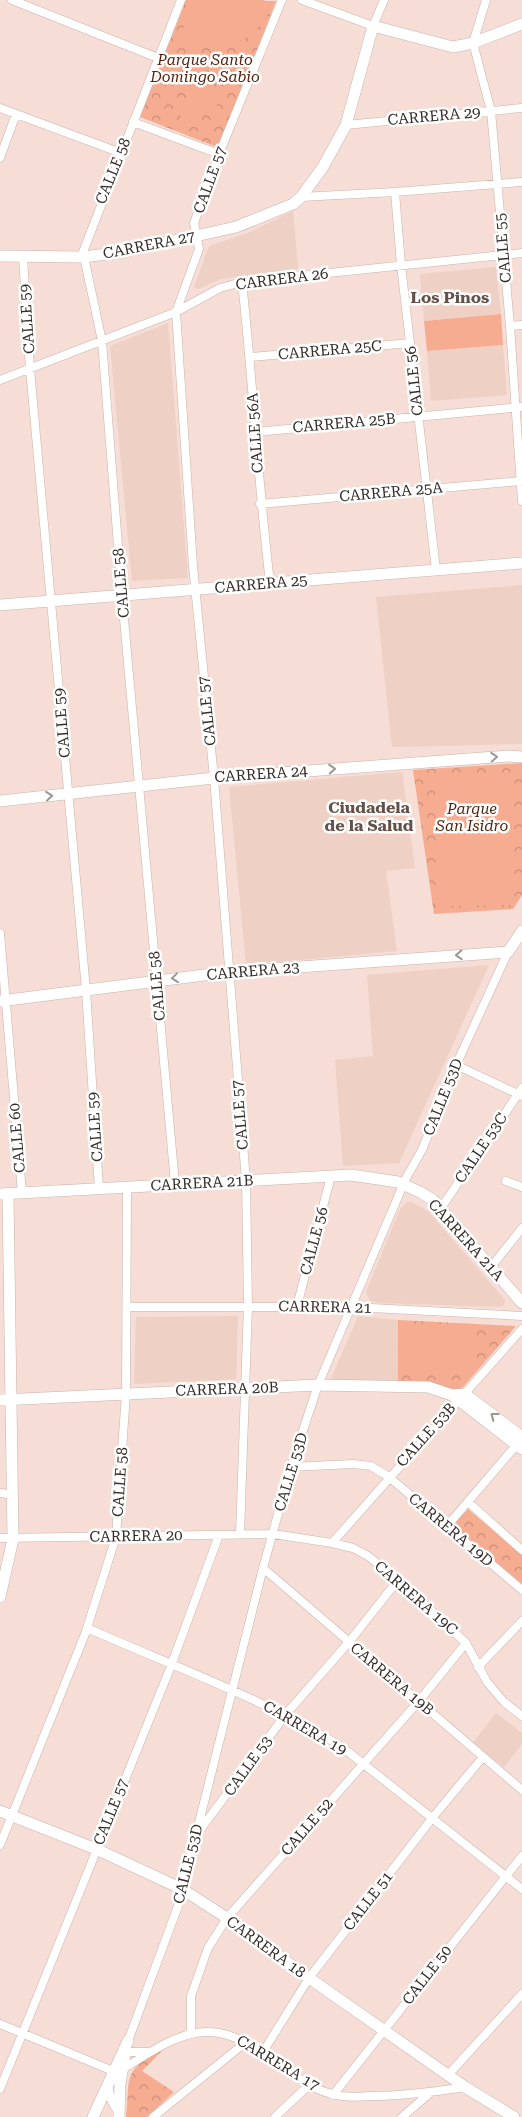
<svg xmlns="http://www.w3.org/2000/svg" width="522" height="2117" viewBox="0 0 522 2117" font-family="'Roboto Serif',serif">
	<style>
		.built { fill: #efd0c4 }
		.park { fill: url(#park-crowns) }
		.pitch { fill: #f6ac91 }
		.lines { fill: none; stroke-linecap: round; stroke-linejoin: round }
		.street-casing { stroke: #cab3ab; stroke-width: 9 }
		.secondary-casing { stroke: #cab3ab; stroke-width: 12 }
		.street { stroke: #fff; stroke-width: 8 }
		.secondary { stroke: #fff; stroke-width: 11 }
		.oneway { stroke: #9a9694 }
		.labels { text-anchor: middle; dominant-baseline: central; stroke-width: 5; stroke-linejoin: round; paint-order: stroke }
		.park-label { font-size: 15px; font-style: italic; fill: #551f08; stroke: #fff }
		.street-label { font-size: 15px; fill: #352c28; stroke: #fff }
		.neighbourhood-label { font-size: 16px; font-weight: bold; fill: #645049; stroke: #fff }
	</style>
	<defs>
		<pattern id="park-crowns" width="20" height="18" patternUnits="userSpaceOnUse" patternTransform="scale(1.25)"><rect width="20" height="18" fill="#f6ac91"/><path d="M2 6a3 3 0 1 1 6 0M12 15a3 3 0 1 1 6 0" fill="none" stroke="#c88c76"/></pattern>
	</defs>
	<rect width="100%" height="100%" fill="#f6ddd5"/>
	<path class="built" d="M293 211 298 269 221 279 198 289 194 287 209 246 248 233Z
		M496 267 501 314 424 321 420 274Z
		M168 323 188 578 132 581 110 346Z
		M503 345 507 395 431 401 427 351Z
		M522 585V744L392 747 376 597Z
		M402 772 415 868 386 871 397 951 246 965 229 787Z
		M489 965 399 1163 343 1166 335 1060 373 1056 367 975Z
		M407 1202H411L428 1211 434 1218 505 1300 504 1305 501 1307 379 1303 370 1301 366 1292 400 1209Z
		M238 1316 236 1379 134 1384 136 1317Z
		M358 1316 398 1320V1382L330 1381Z
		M496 1713 522 1733V1744L504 1767 473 1743Z"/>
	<path class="park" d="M186 0 276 1 219 148 140 117Z
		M522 763V895L513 909 434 914 413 770Z
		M398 1320 516 1326 457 1394 398 1382Z
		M468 1509 522 1555V1585L452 1526Z
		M159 2049 161 2052 142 2071 174 2092 147 2117H126C131 2076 121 2075 159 2049Z"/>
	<path class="pitch" d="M195 0H263L274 4C255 42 218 60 179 39Z
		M210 89 219 109 184 124 175 104Z
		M501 314 503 345 427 351 424 321Z
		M510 776 512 905 437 906 435 778Z
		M402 1325 477 1328 474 1374 400 1373Z"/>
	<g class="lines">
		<defs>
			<path id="street" d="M12 0 158 58
				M302 0 373 26 384 0
				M486 0 473 43 491 111 510 326 522 501
				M0 108 121 153
				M133 122 219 154
				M346 125 522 108
				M0 158 16 114
				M395 192 401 265 436 570
				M301 197 395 192 522 182
				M23 257 30 369 86 990 99 1189
				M242 282C253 382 258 483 270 583
				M510 326 522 325
				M250 357 410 343
				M0 380 176 312 220 288 242 282 522 253
				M256 432 522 407
				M260 504 522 481
				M0 933 22 1193
				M456 1065 522 1096
				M506 1181 522 1187
				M175 1184 122 597 102 341 83 252 181 0
				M441 1208 522 1088
				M491 1267 522 1228
				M297 1306 331 1176
				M127 1307H352L522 1316
				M291 1467 353 1464 371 1466 389 1477 522 1590
				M0 1493 13 1495
				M468 1502 522 1550
				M447 1526 519 1442
				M240 1534 248 1306 246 1181 214 778 193 566 176 312 199 249 194 223 219 154 282 0
				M0 1538 273 1534 332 1543 353 1548 368 1556 398 1580 466 1643 487 1682 504 1702 522 1716
				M332 1543 522 1329
				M263 1568 522 1790
				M87 1628C173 1666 262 1698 342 1747L522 1889
				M478 1667 522 1621
				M197 1834 286 1714 349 1642 398 1580
				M0 1845 85 1634 116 1537 126 1393 127 1187
				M0 2024 113 2071
				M191 2033V1996L208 1948 227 1918 419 1701 466 1643
				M128 2041 178 1906 263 1568 291 1467 318 1385 406 1178 422 1150 456 1065 508 952
				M126 2052H147
				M263 2052 309 1978 433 1817 483 1757
				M123 2069C186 2029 211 2014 277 2062 294 2075 311 2089 332 2094 344 2098 358 2097 370 2096 402 2096 433 2092 465 2087
				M448 2075 522 1994
				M108 2085 111 2100 119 2114
				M0 2089 171 1666 219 1535
				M333 2095 522 1856
				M153 2117 246 2042
				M275 2117 309 2085
				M402 2117 430 2093"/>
			<path id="secondary" d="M0 256 83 257 123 252 236 227 293 204 301 197 323 167 346 125 373 26 453 47 473 43 522 24
				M0 605 522 563
				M0 801 214 778 509 756 522 757
				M0 1001 228 972 508 952 522 931
				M0 1194 351 1175 398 1182 420 1192 433 1200 522 1303
				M452 1395 465 1394 522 1437
				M0 1400 318 1385 428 1387 452 1395 522 1449
				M0 1597 13 1539 8 1194
				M0 1811 96 1849 182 1889 227 1918 309 1978 465 2087 514 2117
				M93 2117 128 2041
				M119 2117 120 2083 125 2055"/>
		</defs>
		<use href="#street" class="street-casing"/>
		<use href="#secondary" class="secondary-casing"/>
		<use href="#street" class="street"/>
		<use href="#secondary" class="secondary"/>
	</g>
	<defs><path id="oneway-chevron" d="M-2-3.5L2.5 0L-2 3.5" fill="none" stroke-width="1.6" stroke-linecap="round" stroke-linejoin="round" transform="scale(1.25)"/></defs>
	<g class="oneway">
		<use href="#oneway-chevron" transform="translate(494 757) rotate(-4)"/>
		<use href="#oneway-chevron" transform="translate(332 769) rotate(-4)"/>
		<use href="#oneway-chevron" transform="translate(49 796) rotate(-6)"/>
		<use href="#oneway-chevron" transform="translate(459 955) rotate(177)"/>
		<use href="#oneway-chevron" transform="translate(175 978) rotate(173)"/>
		<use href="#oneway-chevron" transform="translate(494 1416) rotate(-143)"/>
	</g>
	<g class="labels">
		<g class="park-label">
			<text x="205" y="60">Parque Santo<tspan x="205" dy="17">Domingo Sabio</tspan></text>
			<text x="472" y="809">Parque<tspan x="472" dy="17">San Isidro</tspan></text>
		</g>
		<g class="street-label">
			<text transform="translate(434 116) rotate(-5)">CARRERA 29</text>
			<text transform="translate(113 171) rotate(-68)">CALLE 58</text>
			<text transform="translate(210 180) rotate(-70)">CALLE 57</text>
			<text transform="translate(149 245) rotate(-11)">CARRERA 27</text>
			<text transform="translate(503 248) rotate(-95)">CALLE 55</text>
			<text transform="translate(282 279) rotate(-7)">CARRERA 26</text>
			<text transform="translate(27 319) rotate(-94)">CALLE 59</text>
			<text transform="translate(330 350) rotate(-5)">CARRERA 25C</text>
			<text transform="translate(414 381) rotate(-96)">CALLE 56</text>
			<text transform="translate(344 423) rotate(-5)">CARRERA 25B</text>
			<text transform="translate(255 433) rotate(-94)">CALLE 56A</text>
			<text transform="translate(391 492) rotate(-5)">CARRERA 25A</text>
			<text transform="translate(121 583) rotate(-95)">CALLE 58</text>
			<text transform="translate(261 584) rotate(-5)">CARRERA 25</text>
			<text transform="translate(207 711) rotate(-96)">CALLE 57</text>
			<text transform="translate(62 723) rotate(-95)">CALLE 59</text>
			<text transform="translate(261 774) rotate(-4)">CARRERA 24</text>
			<text transform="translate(253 971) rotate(-5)">CARRERA 23</text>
			<text transform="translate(157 986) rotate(-95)">CALLE 58</text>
			<text transform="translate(443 1097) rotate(-68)">CALLE 53D</text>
			<text transform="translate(240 1115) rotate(-95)">CALLE 57</text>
			<text transform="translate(95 1127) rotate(-94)">CALLE 59</text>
			<text transform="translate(17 1138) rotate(-95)">CALLE 60</text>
			<text transform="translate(481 1148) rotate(-56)">CALLE 53C</text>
			<text transform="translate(202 1183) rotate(-3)">CARRERA 21B</text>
			<text transform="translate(466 1240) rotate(48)">CARRERA 21A</text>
			<text transform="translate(314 1241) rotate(-75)">CALLE 56</text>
			<text transform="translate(325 1307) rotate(1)">CARRERA 21</text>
			<text transform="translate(227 1389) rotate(-2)">CARRERA 20B</text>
			<text transform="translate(426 1435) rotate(-48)">CALLE 53B</text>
			<text transform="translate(291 1472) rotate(-73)">CALLE 53D</text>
			<text transform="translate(120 1482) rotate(-86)">CALLE 58</text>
			<text transform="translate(451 1530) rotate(40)">CARRERA 19D</text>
			<text transform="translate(136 1536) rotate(-1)">CARRERA 20</text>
			<text transform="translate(416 1598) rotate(41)">CARRERA 19C</text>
			<text transform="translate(392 1679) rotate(40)">CARRERA 19B</text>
			<text transform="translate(305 1728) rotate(30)">CARRERA 19</text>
			<text transform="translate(248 1766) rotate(-54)">CALLE 53</text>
			<text transform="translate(111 1812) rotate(-68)">CALLE 57</text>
			<text transform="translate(307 1827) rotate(-49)">CALLE 52</text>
			<text transform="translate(188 1864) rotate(-76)">CALLE 53D</text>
			<text transform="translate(368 1901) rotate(-52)">CALLE 51</text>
			<text transform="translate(266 1947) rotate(36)">CARRERA 18</text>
			<text transform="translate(427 1975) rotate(-52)">CALLE 50</text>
			<text transform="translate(278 2063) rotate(31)">CARRERA 17</text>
		</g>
		<g class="neighbourhood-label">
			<text x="450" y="297">Los Pinos</text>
			<text x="369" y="807">Ciudadela<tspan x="369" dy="18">de la Salud</tspan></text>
		</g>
	</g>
</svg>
